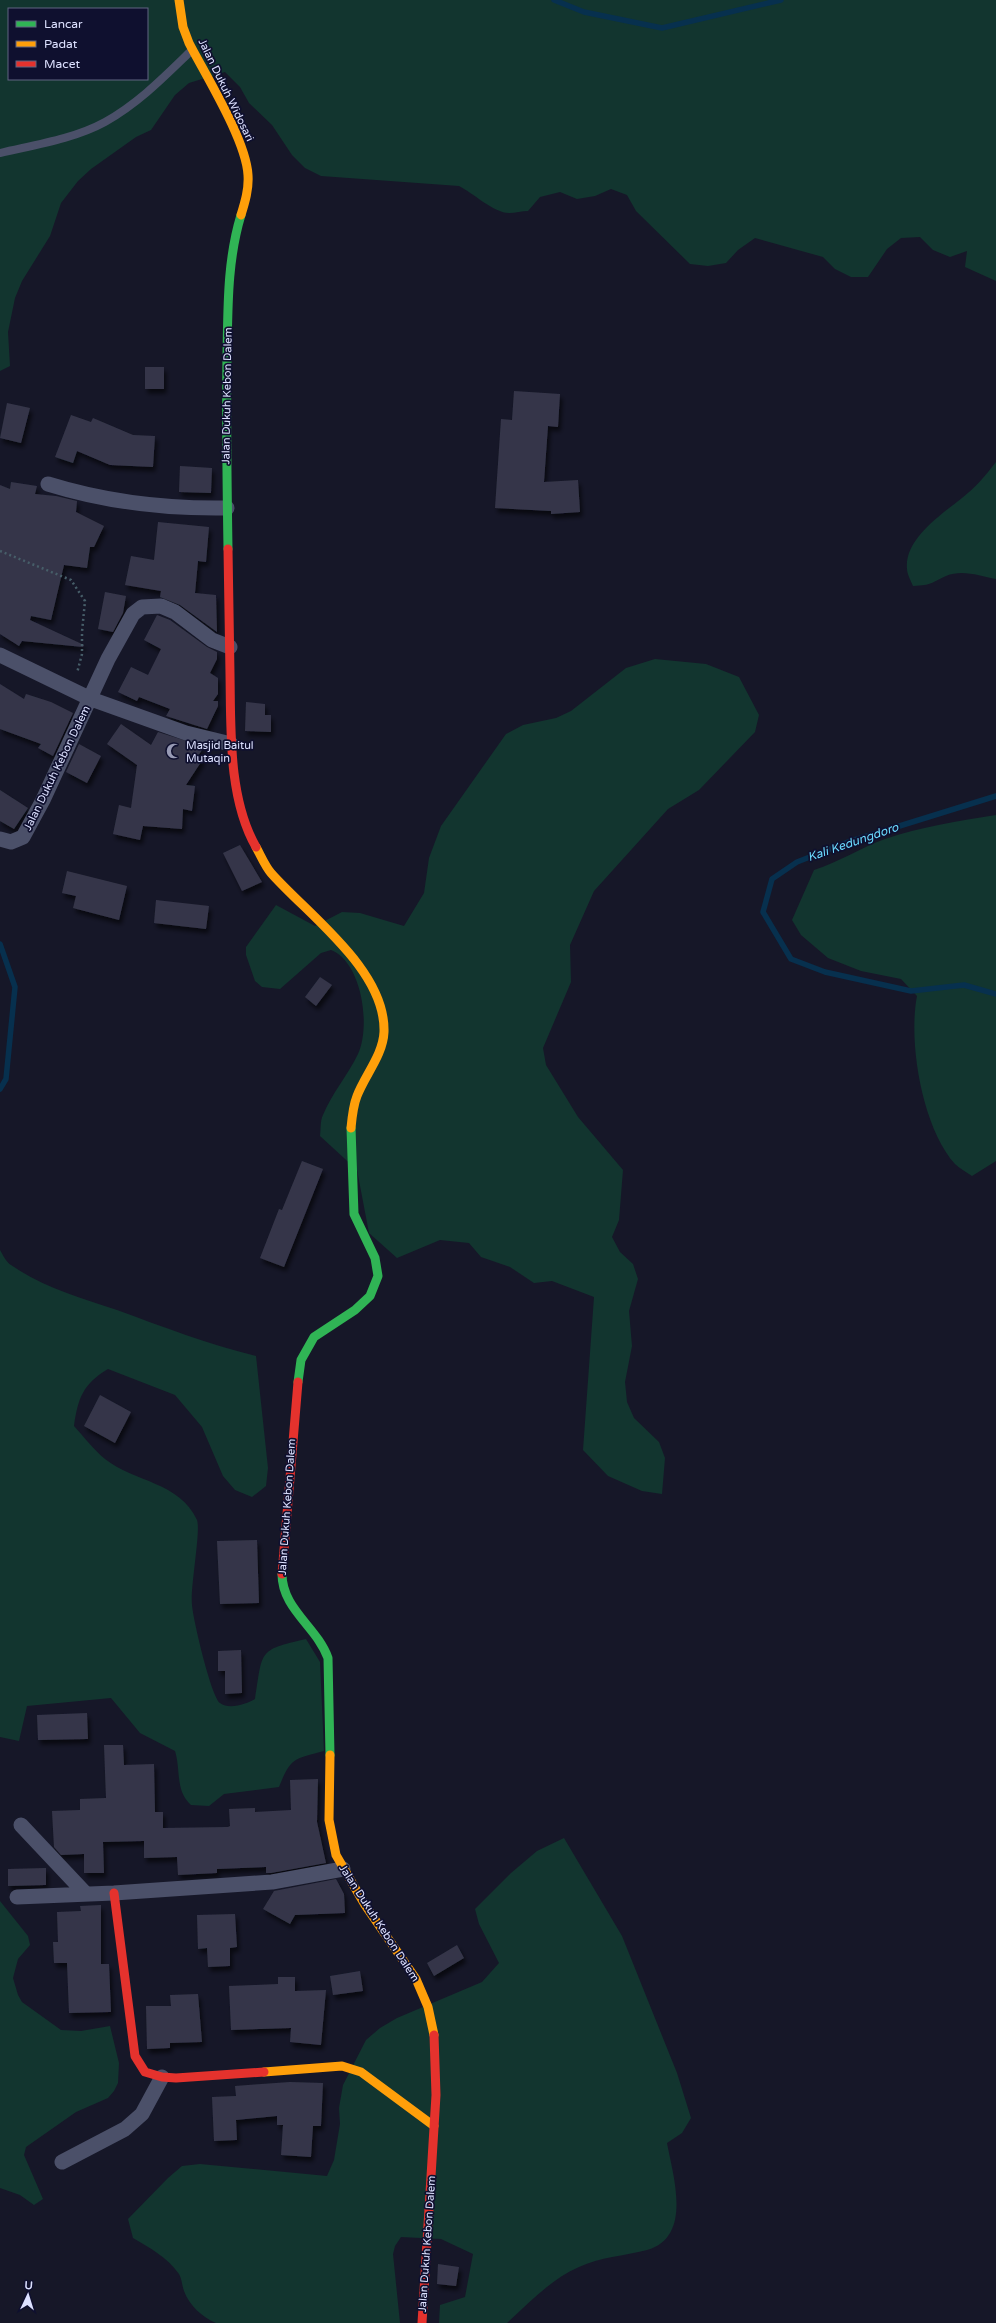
<svg xmlns="http://www.w3.org/2000/svg" width="996" height="2323" viewBox="0 0 996 2323" font-family="'Varela Round',sans-serif">
	<style>
		.green { fill: #12352f; fill-rule: evenodd }
		.lines { fill: none; stroke-linecap: round; stroke-linejoin: round }
		.stream { stroke: #07304e; stroke-width: 5.5 }
		.building { fill: #353649; filter: url(#shadow) }
		.path { stroke: #475e69; stroke-width: 2.5; stroke-dasharray: 2 3; stroke-linecap: butt }
		.lane { stroke: #4b5069; stroke-width: 8 }
		.street { stroke: #4b5069; stroke-width: 15 }
		.fast { stroke: #30b455; stroke-width: 9 }
		.slow { stroke: #ff9f0a; stroke-width: 9 }
		.jam { stroke: #e5322d; stroke-width: 9 }
		.labels { text-anchor: middle; dominant-baseline: central; stroke-width: 3.5; stroke-linejoin: round; paint-order: stroke }
		.street-label { font-size: 11px; fill: #dde1ff; stroke: #0f102f }
		.poi-label { font-size: 11px; fill: #dde1ff; stroke: #0f102f; text-anchor: start }
		.water-label { font-size: 12px; font-style: italic; fill: #6bdbff; stroke: #0f102f }
	</style>
	<defs>
		<filter id="shadow"><feDropShadow dx="2.5" dy="4.5" stdDeviation="2" flood-color="#0009"/></filter>
	</defs>
	<rect width="100%" height="100%" fill="#161728"/>
	<path class="green" d="M0 0H996V281L965 267 967 251 950 257 933 250 920 237 901 238 887 249 868 277H851L835 269 823 257 755 238 738 250 726 263 708 266 690 264 636 211 627 195 611 189 595 196 577 199 560 192 540 197 528 211C522 211 515 213 509 213 494 213 473 193 459 186L321 176 305 168 292 155 272 125 249 103 240 87 225 72 189 83 175 95 151 130 136 137 91 169 78 181 61 203 50 236 22 281 15 298 8 332 10 366 0 371ZM9 9H147V79H9Z
		M996 462V579C980 576 962 569 946 576 930 583 933 585 913 586 911 581 907 574 907 569 904 539 942 514 962 498 975 488 986 475 996 462Z
		M655 659 706 664 739 677 759 715 755 732 699 790 668 809 594 891 570 945 571 982 543 1048 546 1065 578 1117 623 1170 619 1220 612 1237 620 1252 633 1264 638 1279 629 1311 632 1346 625 1382 627 1402 634 1418 659 1442 665 1458 662 1494 642 1491 608 1476 583 1450 594 1297 552 1281 534 1283 510 1267 481 1257 469 1243 440 1240 397 1258 369 1233 357 1170 320 1136C321 1129 320 1121 323 1115 332 1093 348 1075 358 1054 371 1026 362 962 331 950L321 953 280 989 262 987 255 981 246 955V947L276 905 315 926 342 912 360 913 404 926 424 893 429 858 441 826 506 734 523 725 556 718 571 711 626 668Z
		M996 815V1161L972 1176C966 1172 959 1168 955 1164 922 1127 908 1042 917 996L901 979 861 971 828 958 801 935 792 920 814 870C839 862 860 848 885 839 920 827 959 821 996 815Z
		M0 1250C3 1255 6 1262 11 1265 44 1288 79 1297 117 1310 163 1327 208 1344 256 1356L268 1468 266 1486 252 1497 235 1490 223 1476 202 1427 175 1395 108 1369C83 1384 78 1398 74 1426 84 1437 94 1450 105 1459 134 1482 180 1482 197 1520 201 1531 190 1588 192 1605 193 1619 211 1696 220 1703 229 1710 247 1704 255 1699 263 1651 257 1650 306 1639L320 1662 324 1751C294 1759 291 1757 279 1787L224 1794 209 1806 191 1805C175 1791 181 1770 175 1751L140 1733 111 1698 27 1706 19 1741 0 1737Z
		M564 1838 622 1936 677 2073 691 2118 682 2133 667 2143C673 2176 693 2237 647 2250 624 2256 600 2257 579 2267 551 2279 529 2303 507 2323H439L440 2305 465 2297 473 2254 441 2239 401 2237 395 2246 393 2254 400 2323H216C203 2318 189 2305 184 2291 182 2286 182 2279 179 2274 167 2257 150 2248 133 2238L128 2219 168 2178 182 2166 200 2164 327 2176 334 2160 340 2124 339 2108 343 2085 366 2040 380 2028 397 2018 482 1982 499 1963 479 1924 475 1909 511 1873 537 1851Z
		M0 1901 28 1936 30 1945 18 1959 13 1978 18 1995 22 2002 61 2030 81 2031 110 2026 119 2063 118 2083 114 2091 108 2098 76 2112 26 2147 24 2155 43 2199 34 2205 20 2195 0 2188Z"/>
	<g class="lines">
		<path class="stream" d="M554 0 584 12 662 28 781 0
			M996 796 848 842 797 862 772 879 763 912 791 959 825 972 911 991 964 985 996 994
			M0 944 15 987 6 1079 0 1089"/>
	</g>
	<path class="building" d="M145 367H164V389H145Z
		M514 391 560 394 558 427 548 426 544 482 578 480 580 512 551 514V511L495 508 501 419 512 420Z
		M7 403 30 408 21 443 0 438Z
		M71 415 91 422 93 418 133 435 155 436 153 467 110 465 77 451 73 463 55 457Z
		M180 466 212 468 211 493 179 492Z
		M11 482 37 486 35 494 56 496 77 501 76 512 104 526 94 547H90L87 568 64 565 51 620 31 616 30 620 84 645 83 647 22 641 19 646 0 634V485L10 489Z
		M158 522 209 527 206 562 198 561 195 593 216 595 217 632 180 605 160 597 161 591 125 585 131 556 154 560Z
		M105 592 126 596 123 613 113 632 98 629Z
		M157 615 170 620 207 647 217 652V659L210 673 218 678V694L213 701H218V706L207 729 166 716 170 709 139 697 137 701 118 692 131 667 148 675 161 649 144 640Z
		M0 684 24 699 26 694 51 702 73 713 53 756 38 748 41 744 0 729Z
		M246 702 265 704V715H271V732L245 731Z
		M121 724 151 745 158 732 199 745 198 747 202 750 198 756 203 759 186 785 195 786 192 811 183 809 182 829 143 826 140 840 113 834 119 805 131 808 137 765 107 744Z
		M79 744 101 756 87 783 66 772Z
		M0 790 28 808 14 829 0 821Z
		M240 845 262 882 242 891 223 853Z
		M67 871 127 886 119 920 73 908 76 896 62 893Z
		M156 900 209 906 206 929 154 923Z
		M320 977 332 985 316 1006 305 997Z
		M302 1161 323 1169 284 1267 260 1258 279 1209 282 1210Z
		M100 1395 131 1412 115 1443 84 1426Z
		M257 1540 259 1603 220 1604 217 1541Z
		M241 1650 242 1693 225 1694V1671H218V1651Z
		M87 1713 88 1739 38 1740 37 1715Z
		M104 1745H123L124 1765 154 1764 155 1812H163V1828L228 1827 230 1826 229 1809 255 1808V1812L291 1810 290 1780 318 1779 317 1822 326 1863 271 1873H266V1867L217 1869V1873L178 1875 177 1857 144 1858V1841L103 1842 104 1873H84V1854L61 1855 54 1847 52 1811 80 1810V1799L106 1798Z
		M46 1868V1885L8 1886V1869Z
		M336 1879 344 1894 345 1913 295 1915 290 1924 263 1909 274 1891Z
		M101 1905V1964H109L111 2012 69 2013 67 1963H54L53 1942H58L57 1912 81 1911 80 1906Z
		M235 1914 237 1947 230 1948V1966L208 1967 207 1948 198 1949 197 1915Z
		M457 1945 464 1958 434 1976 427 1963Z
		M360 1971 363 1991 333 1995 330 1976Z
		M278 1977H295V1991L326 1990 321 2045 290 2042 291 2028 231 2030 229 1986 278 1984Z
		M198 1994 202 2042 170 2043V2048L147 2049 146 2006H171L170 1995Z
		M290 2082 323 2083 321 2126H313L311 2157 281 2155 283 2125H277V2116L236 2120 237 2140 214 2141 212 2097 236 2096 235 2086Z
		M438 2264 459 2267 456 2286 437 2284Z"/>
	<g class="lines">
		<path class="path" d="M0 551 71 580 85 601 82 632V654L77 673"/>
		<path class="lane" d="M0 153C34 145 74 139 105 122 139 103 165 76 192 50"/>
		<path class="street" d="M48 484C106 502 167 509 227 508
			M0 655 91 699 186 733 231 744
			M0 839 11 842 23 837 43 800 108 659 133 614 142 607 161 606 175 612 212 640 230 647
			M21 1825 85 1893
			M17 1897 114 1893 272 1882 343 1869
			M62 2162 125 2129 142 2114 162 2077"/>
		<path class="fast" d="M228 549C227 485 226 420 227 356 228 308 227 261 241 215
			M298 1382 301 1360 314 1337 355 1310 370 1296 378 1276 375 1258 354 1214 351 1128
			M282 1574C282 1609 317 1627 328 1658L330 1755"/>
		<path class="slow" d="M179 0 183 27 189 43C206 76 246 140 248 175 249 189 245 202 241 215
			M256 847C261 856 265 866 271 873 308 915 386 970 384 1032 383 1055 365 1075 357 1096 353 1106 352 1117 351 1128
			M330 1755 329 1820 336 1855 365 1905 416 1979 428 2007 434 2035
			M264 2072 342 2066 361 2072 434 2126"/>
		<path class="jam" d="M228 549C229 591 229 633 230 674 231 729 228 798 256 847
			M282 1574 298 1382
			M114 1893 135 2056 145 2072 162 2077 176 2078 264 2072
			M422 2323 436 2095 434 2035"/>
	</g>
	<defs>
		<symbol id="mosque-bare" viewBox="-9 -9 18 18"><path d="M3.5-4.9A6 6 0 1 0 3.5 4.9A5 5 0 1 1 3.5-4.9Z" fill="#979ab4" stroke="#0f102f" stroke-width="2.5" paint-order="stroke"/></symbol>
	</defs>
	<g fill-rule="evenodd">
		<use href="#mosque-bare" x="163" y="740" width="22" height="22"/>
	</g>
	<g class="labels">
		<g class="street-label">
			<text transform="translate(226 90) rotate(64)">Jalan Dukuh Widosari</text>
			<text transform="translate(227 396) rotate(-89)">Jalan Dukuh Kebon Dalem</text>
			<text transform="translate(57 768) rotate(-64)">Jalan Dukuh Kebon Dalem</text>
			<text transform="translate(287 1507) rotate(-86)">Jalan Dukuh Kebon Dalem</text>
			<text transform="translate(379 1923) rotate(57)">Jalan Dukuh Kebon Dalem</text>
			<text transform="translate(427 2244) rotate(-86)">Jalan Dukuh Kebon Dalem</text>
		</g>
		<g class="poi-label">
			<text x="186" y="745">Masjid Baitul<tspan x="186" dy="13">Mutaqin</tspan></text>
		</g>
		<g class="water-label">
			<text transform="translate(853 842) rotate(-19)">Kali Kedungdoro</text>
		</g>
	</g>
	<rect x="8" y="8" width="140" height="72" fill="#0f102f" stroke="#616482"/>
	<rect x="16" y="21" width="20" height="6" fill="#30b455" stroke="#616482"/>
	<text x="44" y="28" font-size="12" fill="#dde1ff">Lancar</text>
	<rect x="16" y="41" width="20" height="6" fill="#ff9f0a" stroke="#616482"/>
	<text x="44" y="48" font-size="12" fill="#dde1ff">Padat</text>
	<rect x="16" y="61" width="20" height="6" fill="#e5322d" stroke="#616482"/>
	<text x="44" y="68" font-size="12" fill="#dde1ff">Macet</text>
	<g transform="translate(28 2295) rotate(4)" stroke="#0f102f" stroke-width="3" paint-order="stroke">
	<path d="M0-3L7 15L0 10L-7 15Z" fill="#dde1ff"/>
	<text y="-6" font-size="11" font-weight="bold" text-anchor="middle" fill="#dde1ff">U</text>
	</g>
</svg>
